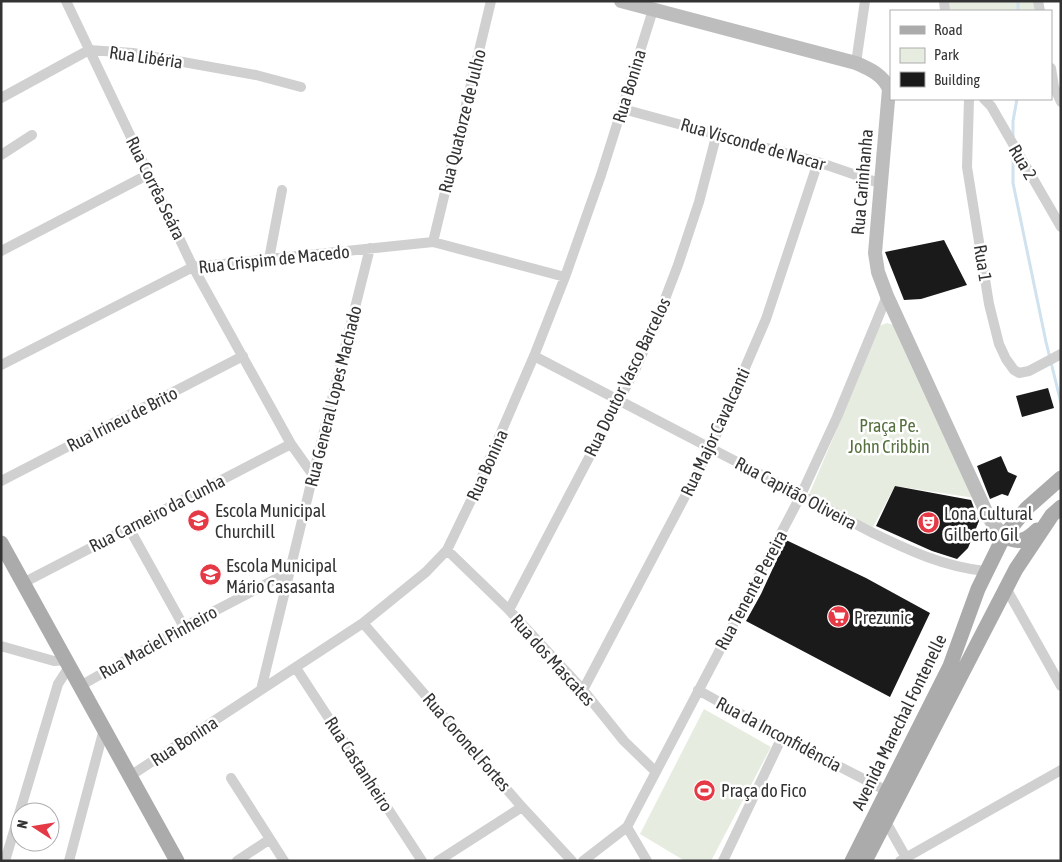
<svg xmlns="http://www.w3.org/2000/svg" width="1062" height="862" viewBox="0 0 1062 862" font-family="'Asap Condensed',sans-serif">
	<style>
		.green { fill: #e6ecdf }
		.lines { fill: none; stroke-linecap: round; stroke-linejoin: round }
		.stream { stroke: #cfe2ee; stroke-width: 3 }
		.building { fill: #1a1a1a }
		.street { stroke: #d0d0d0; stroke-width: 10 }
		.secondary { stroke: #bdbdbd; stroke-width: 14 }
		.primary { stroke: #ababab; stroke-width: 15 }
		.labels { text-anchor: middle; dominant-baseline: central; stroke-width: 5; stroke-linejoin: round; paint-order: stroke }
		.street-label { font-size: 18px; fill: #333; stroke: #fff }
		.park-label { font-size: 18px; fill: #56703f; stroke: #fff }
		.poi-label { font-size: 18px; fill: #333; stroke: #fff; text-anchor: start }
	</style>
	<rect width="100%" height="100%" fill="#fff"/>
	<path class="green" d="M947 1H1035L1037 11H948Z
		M887 323 897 326 975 498 895 486 873 527 808 497 842 417 876 327Z
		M704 709 771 747 711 861H685L640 834Z"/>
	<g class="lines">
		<path class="stream" d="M1018 1V11
			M1013 137V121L1017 99
			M1013 151V183L1046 342 1061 403"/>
	</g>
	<path class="building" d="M944 240 967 285 921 299 904 300 885 252Z
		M1048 388 1054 408 1022 417 1016 396Z
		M1001 456 1008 472 1017 476 1008 496 1002 494 990 499 977 466Z
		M895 486 971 500 979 521 968 548 957 559 932 551 876 526Z
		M786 540 866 578 930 613 890 697 746 621 761 594Z"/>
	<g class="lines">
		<path class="street" d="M66 1 193 267 291 444 313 475
			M944 1 945 11
			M1038 1 1040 11
			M856 63 865 1
			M1051 68 1054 87 1061 102
			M1 98 89 50 133 53 256 75 301 87
			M969 99 967 167 989 304 999 344 1006 359 1014 370 1019 373 1029 371 1061 354
			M984 99 991 106 1061 227
			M623 109 818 162 882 184
			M1 155 32 135
			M433 242 491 1
			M1 251 149 174
			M269 259 282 190
			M534 356 873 533C910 551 945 567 985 571
			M1 365 193 267 433 242 565 277
			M1 481 243 356
			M129 528 184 627
			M447 550 509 610 583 690 624 741 656 772
			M23 583 291 444
			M1006 588 1061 686
			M509 610 636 368 655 325 678 265 699 202 717 133
			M363 623 522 807 572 861
			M1 646 54 661 65 660
			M296 668 422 861
			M80 686 184 627 289 572
			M261 690 313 475 370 248
			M583 690 711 447 766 319 818 162
			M698 690 782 737 887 791
			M130 776 363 623 426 572 447 550 477 488 534 356 565 277 601 175 653 10
			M231 778 284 861
			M886 822 908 861
			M627 827 647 861
			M5 861 58 684 69 667
			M69 861 104 729
			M237 861 270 839
			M438 861 522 807
			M583 861 627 827 800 497 837 417 887 296
			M723 861 782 737
			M900 861 1061 770"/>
		<path class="secondary" d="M621 1 856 63C870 69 883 75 889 89L875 253 878 272 887 296 988 516 994 525 1004 536"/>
		<path class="primary" d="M1004 536C1018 544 1026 541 1037 530
			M1 543 177 861
			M852 861 950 666 978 589 1004 536 1027 508 1061 478
			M865 861 1016 569 1052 515 1061 507"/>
	</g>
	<defs>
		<symbol id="school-disc" viewBox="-11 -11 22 22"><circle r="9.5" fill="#e63946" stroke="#fff"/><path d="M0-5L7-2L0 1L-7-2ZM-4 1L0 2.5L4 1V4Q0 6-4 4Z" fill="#fff"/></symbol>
		<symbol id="theatre-disc" viewBox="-11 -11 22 22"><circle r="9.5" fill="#e63946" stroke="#fff"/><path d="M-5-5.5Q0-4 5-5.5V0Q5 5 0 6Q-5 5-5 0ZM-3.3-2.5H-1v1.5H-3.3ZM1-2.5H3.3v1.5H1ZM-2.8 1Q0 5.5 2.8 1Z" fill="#fff"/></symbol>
		<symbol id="supermarket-disc" viewBox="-11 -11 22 22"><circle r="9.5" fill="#e63946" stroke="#fff"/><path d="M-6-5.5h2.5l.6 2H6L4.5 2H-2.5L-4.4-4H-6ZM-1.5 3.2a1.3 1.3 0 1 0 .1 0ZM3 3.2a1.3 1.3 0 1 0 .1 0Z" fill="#fff"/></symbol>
		<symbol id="stadium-disc" viewBox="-11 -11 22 22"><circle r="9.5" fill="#e63946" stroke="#fff"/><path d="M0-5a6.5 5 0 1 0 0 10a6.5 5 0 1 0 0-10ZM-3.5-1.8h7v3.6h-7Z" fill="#fff"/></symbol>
	</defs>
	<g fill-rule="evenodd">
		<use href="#school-disc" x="186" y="508" width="25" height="25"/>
		<use href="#theatre-disc" x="916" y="510" width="25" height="25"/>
		<use href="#school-disc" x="198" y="562" width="25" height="25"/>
		<use href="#supermarket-disc" x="826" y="604" width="25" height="25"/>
		<use href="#stadium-disc" x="692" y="778" width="25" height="25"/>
	</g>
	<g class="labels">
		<g class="street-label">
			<text transform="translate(146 57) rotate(8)">Rua Libéria</text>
			<text transform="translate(629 86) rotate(-73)">Rua Bonina</text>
			<text transform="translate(462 121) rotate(-76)">Rua Quatorze de Julho</text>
			<text transform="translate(753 144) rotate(16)">Rua Visconde de Nacar</text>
			<text transform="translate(1023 162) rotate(60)">Rua 2</text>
			<text transform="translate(862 182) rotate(-85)">Rua Carinhanha</text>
			<text transform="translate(156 188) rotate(64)">Rua Corrêa Seára</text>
			<text transform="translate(274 259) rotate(-6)">Rua Crispim de Macedo</text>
			<text transform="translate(983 263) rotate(81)">Rua 1</text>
			<text transform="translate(627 377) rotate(-64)">Rua Doutor Vasco Barcelos</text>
			<text transform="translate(333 396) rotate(-76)">Rua General Lopes Machado</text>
			<text transform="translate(122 419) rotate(-27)">Rua Irineu de Brito</text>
			<text transform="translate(715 432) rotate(-65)">Rua Major Cavalcanti</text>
			<text transform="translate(487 465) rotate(-66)">Rua Bonina</text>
			<text transform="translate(796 493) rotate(28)">Rua Capitão Oliveira</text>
			<text transform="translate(157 513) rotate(-27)">Rua Carneiro da Cunha</text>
			<text transform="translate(751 590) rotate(-62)">Rua Tenente Pereira</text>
			<text transform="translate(158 642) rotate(-29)">Rua Maciel Pinheiro</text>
			<text transform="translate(553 660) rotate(48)">Rua dos Mascates</text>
			<text transform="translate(899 722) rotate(-64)">Avenida Marechal Fontenelle</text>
			<text transform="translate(779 734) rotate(28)">Rua da Inconfidência</text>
			<text transform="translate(184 741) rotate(-33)">Rua Bonina</text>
			<text transform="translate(467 742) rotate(49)">Rua Coronel Fortes</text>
			<text transform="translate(359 764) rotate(57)">Rua Castanheiro</text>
		</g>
		<g class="park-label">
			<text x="889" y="425">Praça Pe.<tspan x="889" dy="21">John Cribbin</tspan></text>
		</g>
		<g class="poi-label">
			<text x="215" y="510">Escola Municipal<tspan x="215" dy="21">Churchill</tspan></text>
			<text x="944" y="513">Lona Cultural<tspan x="944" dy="21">Gilberto Gil</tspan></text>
			<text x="226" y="565">Escola Municipal<tspan x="226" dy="21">Mário Casasanta</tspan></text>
			<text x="854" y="617">Prezunic</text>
			<text x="721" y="790">Praça do Fico</text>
		</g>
	</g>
	<rect width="1062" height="862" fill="none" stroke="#333333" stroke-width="5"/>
	<rect x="890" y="10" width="162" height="90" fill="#ffffff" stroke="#adadad"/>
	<rect x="900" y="26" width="25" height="8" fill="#ababab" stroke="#adadad"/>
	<text x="934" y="35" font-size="15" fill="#333333">Road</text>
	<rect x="900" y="48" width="25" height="15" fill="#e6ecdf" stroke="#adadad"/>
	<text x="934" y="60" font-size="15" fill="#333333">Park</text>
	<rect x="900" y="72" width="25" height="15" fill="#1a1a1a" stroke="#adadad"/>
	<text x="934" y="85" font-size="15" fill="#333333">Building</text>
	<g transform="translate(35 827) rotate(282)"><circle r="24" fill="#ffffff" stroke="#adadad"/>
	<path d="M0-4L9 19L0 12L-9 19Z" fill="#e63946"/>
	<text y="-8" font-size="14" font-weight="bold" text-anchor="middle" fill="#333333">N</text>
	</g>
</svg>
